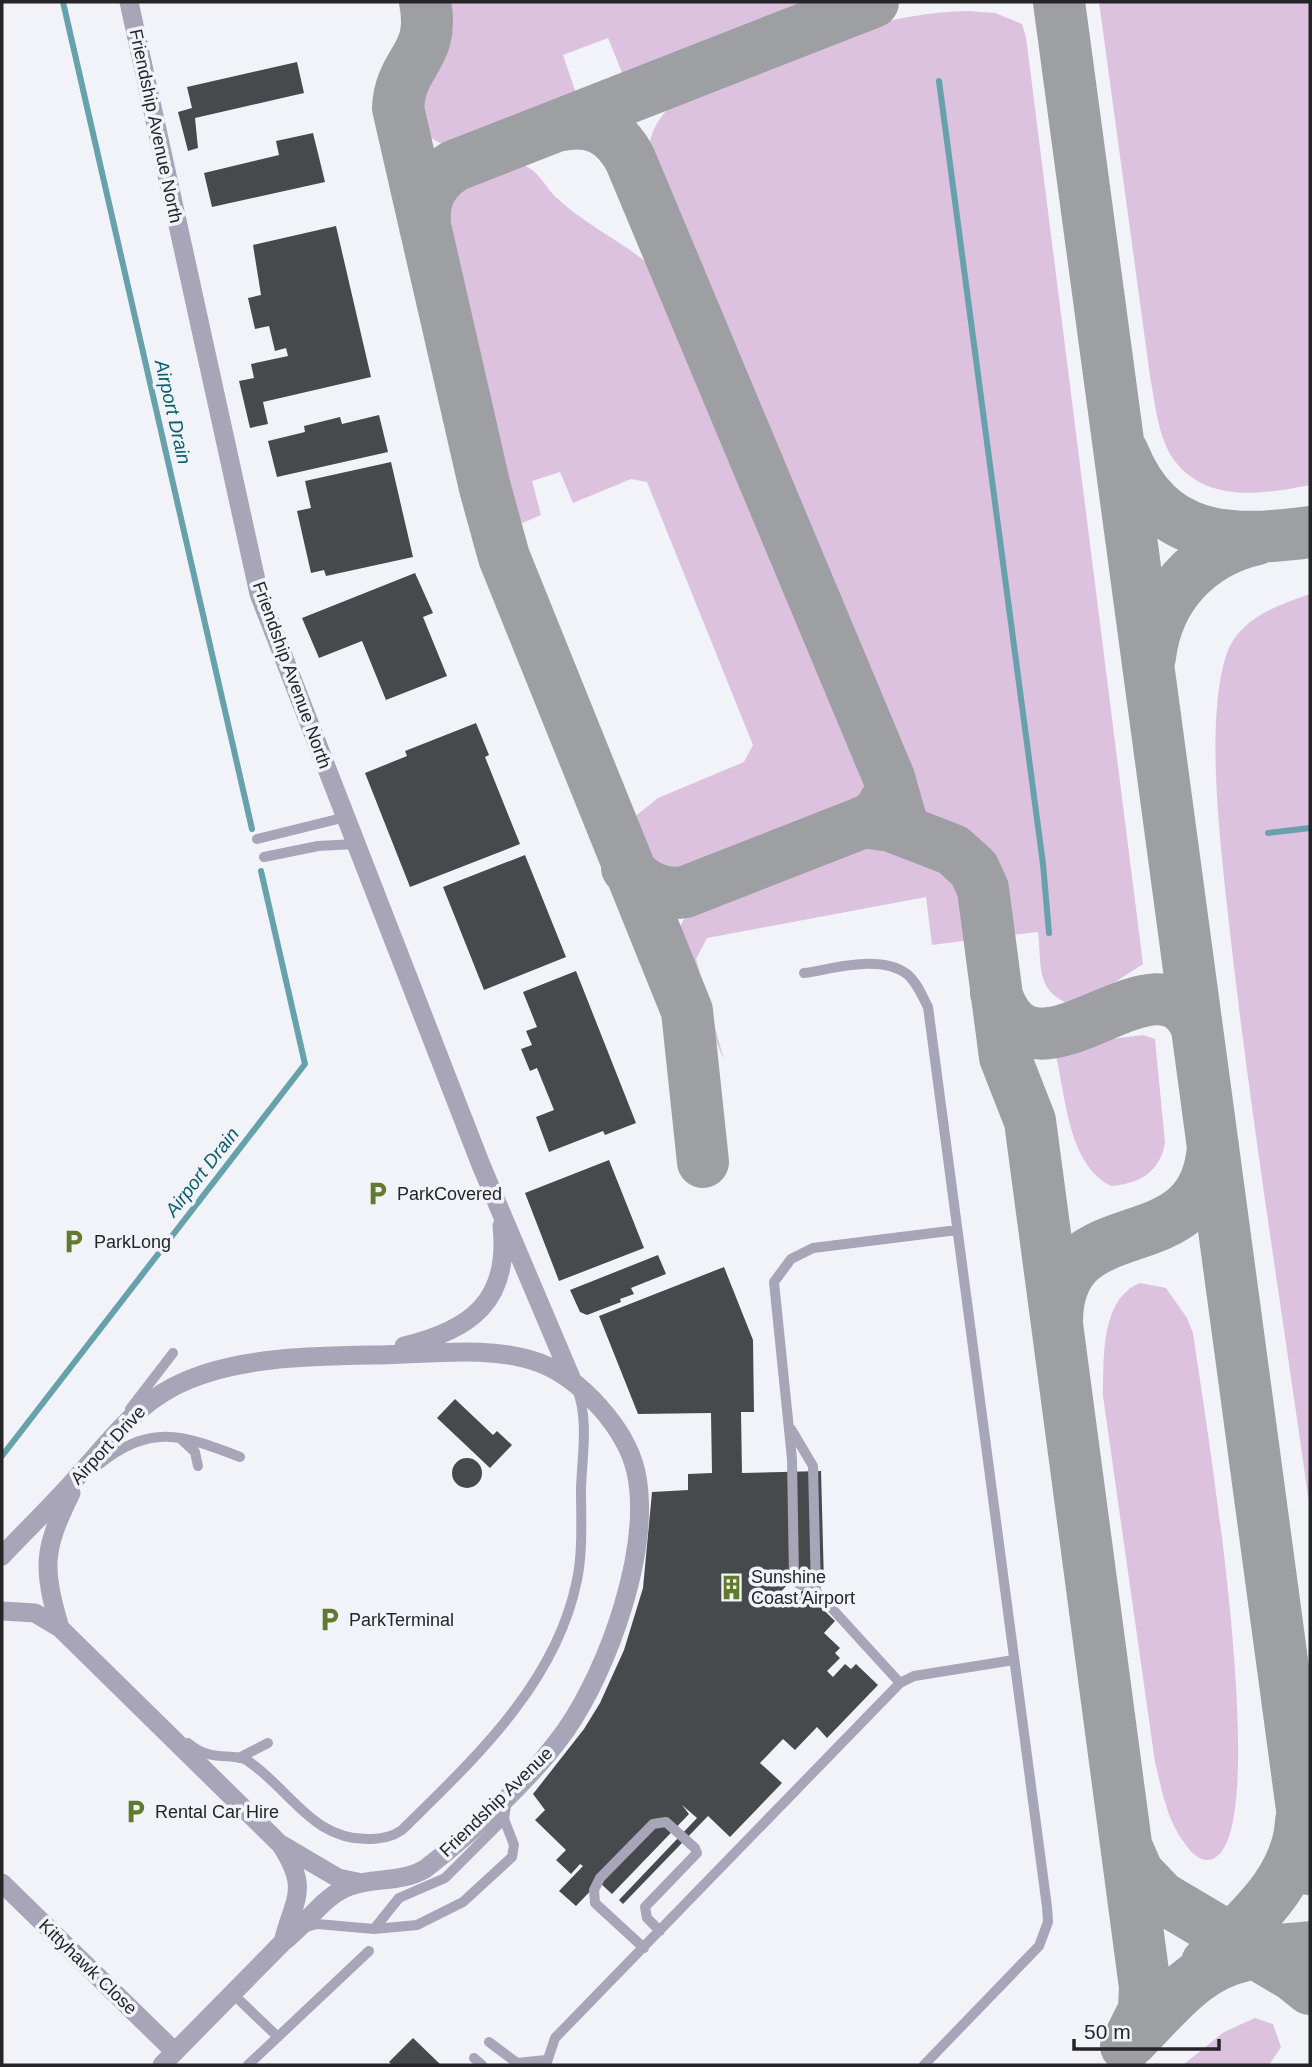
<svg xmlns="http://www.w3.org/2000/svg" width="1312" height="2067" viewBox="0 0 1312 2067" font-family="Arial,sans-serif">
	<style>
		.green { fill: #dcc2df }
		.lines { fill: none; stroke-linecap: round; stroke-linejoin: round }
		.stream { stroke: #66a1ac; stroke-width: 6 }
		.taxiway { stroke: #9e9fa2; stroke-width: 52 }
		.building { fill: #474a4d }
		.service { stroke: #a9a5b9; stroke-width: 10 }
		.minor { stroke: #a9a5b9; stroke-width: 19 }
		.labels { text-anchor: middle; dominant-baseline: central; stroke-width: 7; stroke-linejoin: round; paint-order: stroke }
		.street-label { font-size: 18px; fill: #252527; stroke: #f1f3f8 }
		.poi-label { font-size: 18px; fill: #252527; stroke: #f1f3f8; text-anchor: start }
		.water-label { font-size: 19px; font-style: italic; fill: #0b606c; stroke: #f1f3f8 }
	</style>
	<rect width="100%" height="100%" fill="#f1f3f8"/>
	<path class="green" d="M442 2H824L625 80 608 38 563 55 578 99 455 147C422 143 407 112 421 83 426 71 436 63 441 50 446 34 445 18 442 2Z
		M1099 2H1310V485C1264 494 1207 504 1174 460 1158 438 1155 402 1150 376Z
		M967 11 995 13 1022 24 1026 37 1143 964 1092 997 1069 1004C1035 990 1042 965 1038 932L1004 936C995 856 993 847 916 818L653 178C640 136 660 109 695 89 783 55 872 13 967 11Z
		M518 164C538 167 544 187 558 199 592 231 641 249 670 286L868 768 867 792 860 804 686 875C648 882 639 853 627 823L658 798 744 762 753 745 647 482 631 479 573 503 560 472 532 481 541 515 511 528 448 252C442 180 454 183 518 164Z
		M1310 594V1510C1282 1309 1249 1108 1227 906 1220 839 1205 716 1227 653 1240 618 1278 605 1310 594Z
		M876 839C900 847 938 855 954 877 966 893 967 921 970 940L932 945 926 897 707 938 696 959 724 1060 677 947C677 928 683 916 698 905L853 841Z
		M1143 1035 1155 1039 1165 1143C1160 1172 1139 1184 1111 1186 1068 1164 1066 1098 1056 1056L1111 1039Z
		M1140 1283 1166 1288 1187 1318 1193 1333C1201 1391 1281 1859 1207 1860 1197 1860 1188 1849 1183 1841 1166 1817 1162 1790 1155 1762L1103 1396C1104 1359 1100 1299 1140 1283Z
		M1255 2018 1273 2024 1281 2047 1269 2065H1183L1224 2032Z"/>
	<g class="lines">
		<path class="stream" d="M63 2 252 829
			M939 81 1043 864 1049 933
			M1268 833 1310 828
			M2 1456 305 1064 261 871"/>
		<path class="taxiway" d="M425 2C436 57 400 61 398 108L485 488 504 557 687 1011 703 1162
			M1059 2 1310 1869
			M557 126C591 118 614 129 630 159L889 778 901 820 908 832
			M425 227C423 199 430 182 454 166L873 2
			M1123 453C1159 542 1228 543 1310 532
			M1150 657C1157 597 1198 552 1257 539
			M863 822 891 826 953 850 974 869 983 889 1005 1057 1030 1121 1145 1987 1144 2010 1126 2046
			M627 868C642 886 661 896 685 892L869 820 879 812 887 799
			M996 993C1033 1107 1157 935 1197 1028
			M1057 1320C1059 1199 1205 1271 1213 1146
			M1128 1850 1138 1873 1161 1897 1294 1976 1310 1989
			M1207 1963C1247 1922 1298 1882 1301 1821
			M1132 2040C1161 2011 1189 1974 1229 1960 1254 1951 1283 1950 1310 1947"/>
	</g>
	<path class="building" d="M297 62 304 93 195 118 198 148 188 151 178 112 192 108 187 87Z
		M313 133 325 182 212 207 204 173 279 155 276 141Z
		M336 226 371 377 263 402 268 424 250 428 239 381 254 378 251 364 288 356 286 348 275 351 269 326 255 329 248 298 261 295 253 245Z
		M379 415 388 452 277 477 268 441 305 432 304 426 340 417 342 424Z
		M391 462 413 557 326 576 324 570 311 573 297 511 311 508 305 481Z
		M415 573 433 613 423 617 447 676 386 700 362 641 319 658 302 618Z
		M476 723 489 755 485 757 520 844 410 887 365 773 407 756 405 751Z
		M525 855 566 957 484 990 443 887Z
		M576 971 636 1123 605 1135 603 1131 549 1152 536 1117 554 1110 537 1068 530 1071 521 1049 532 1045 526 1031 537 1027 523 992Z
		M609 1160 644 1248 559 1281 525 1193Z
		M658 1255 666 1274 631 1288 634 1294 620 1299 621 1302 587 1315 580 1312 570 1290Z
		M724 1267 753 1340 754 1412H741L742 1473 821 1471 824 1583H789L774 1599 783 1608 803 1590 835 1621 824 1633 840 1648 835 1653 840 1658 827 1671 833 1677 845 1664 851 1669 856 1664 878 1685 827 1738 817 1727 795 1750 783 1739 760 1763 782 1783 730 1837 708 1816 623 1904 619 1900 697 1818 682 1805 689 1814 612 1894 599 1882 576 1906 559 1891 583 1866 580 1864 571 1874 556 1860 566 1850 535 1820 545 1810 533 1794 584 1729 600 1703 624 1650 643 1588 652 1492 688 1490V1474L712 1473 711 1413 638 1414 599 1316Z
		M455 1399 493 1435 497 1431 512 1445 490 1468 437 1418Z
		M452 1473a15 15 0 1 1 30 0a15 15 0 1 1-30 0Z
		M413 2038 441 2065H392L389 2062Z"/>
	<g class="lines">
		<path class="service" d="M257 839 346 817
			M264 857 318 846 356 844
			M804 973C834 969 879 954 907 974 917 982 922 996 928 1007L1047 1907 1048 1922 1039 1946 924 2065
			M130 1409 173 1353
			M791 1429 813 1466 816 1591
			M181 1439 195 1452 198 1466
			M97 1466C151 1423 180 1434 240 1457
			M900 1683 816 1591 799 1584 794 1577 792 1459 774 1282 791 1259 813 1248 957 1230
			M188 1743C213 1764 232 1751 248 1761 291 1790 313 1842 372 1839 383 1838 392 1837 402 1830 474 1759 556 1684 577 1580 583 1551 581 1519 581 1489 582 1457 589 1419 577 1389
			M239 1758 268 1743
			M303 1928 317 1924 374 1929 417 1925 463 1902 512 1857 514 1845 504 1819 507 1799
			M374 1929 399 1898 445 1878 504 1819
			M644 1948 595 1903 594 1890 600 1878 653 1824 666 1822 695 1848 697 1853 645 1907 647 1918 660 1931
			M233 1994 278 2037
			M489 2042 517 2063 546 2060
			M474 2058 482 2065
			M248 2065 369 1951
			M546 2065 555 2038 900 1683 914 1676 1014 1660"/>
		<path class="minor" d="M129 2 259 594 481 1165 572 1380
			M404 1346C471 1330 510 1301 502 1226
			M71 1493C43 1550 42 1567 60 1628L281 1845C310 1890 294 1898 283 1942
			M2 1556C27 1529 55 1503 79 1475 109 1442 133 1408 173 1387 231 1356 315 1356 380 1355 431 1354 492 1345 540 1363 581 1379 626 1428 636 1472 652 1547 609 1668 566 1730 529 1782 475 1830 425 1869 401 1883 374 1877 350 1886 324 1895 305 1926 283 1942L162 2065
			M2 1611 35 1613 60 1628
			M282 1845 338 1878 362 1883
			M2 1883 175 2052"/>
	</g>
	<defs>
		<symbol id="parking-bare" viewBox="-9 -9 18 18"><path d="M-3.5-5.5H1a3.5 3.5 0 0 1 0 7H-1V5.5H-3.5ZM-1-3.4V-.6H.8a1.4 1.4 0 0 0 0-2.8Z" fill="#617b2e" stroke="#f1f3f8" stroke-width="2.5" paint-order="stroke"/></symbol>
		<symbol id="building-bare" viewBox="-9 -9 18 18"><path d="M-4-6H4V6H1V3H-1V6H-4ZM-2.5-4.3h1.7v1.8h-1.7ZM.8-4.3h1.7v1.8H.8ZM-2.5-1h1.7V.8h-1.7ZM.8-1h1.7V.8H.8Z" fill="#617b2e" stroke="#f1f3f8" stroke-width="2.5" paint-order="stroke"/></symbol>
	</defs>
	<g fill-rule="evenodd">
		<use href="#parking-bare" x="360" y="1176" width="35" height="35"/>
		<use href="#parking-bare" x="56" y="1224" width="35" height="35"/>
		<use href="#building-bare" x="714" y="1570" width="35" height="35"/>
		<use href="#parking-bare" x="312" y="1602" width="35" height="35"/>
		<use href="#parking-bare" x="118" y="1794" width="35" height="35"/>
	</g>
	<g class="labels">
		<g class="street-label">
			<text transform="translate(156 126) rotate(78)">Friendship Avenue North</text>
			<text transform="translate(292 675) rotate(70)">Friendship Avenue North</text>
			<text transform="translate(108 1445) rotate(-47)">Airport Drive</text>
			<text transform="translate(496 1802) rotate(-44)">Friendship Avenue</text>
			<text transform="translate(88 1967) rotate(44)">Kittyhawk Close</text>
		</g>
		<g class="poi-label">
			<text x="397" y="1194">ParkCovered</text>
			<text x="94" y="1242">ParkLong</text>
			<text x="751" y="1577">Sunshine<tspan x="751" dy="21">Coast Airport</tspan></text>
			<text x="349" y="1620">ParkTerminal</text>
			<text x="155" y="1812">Rental Car Hire</text>
		</g>
		<g class="water-label">
			<text transform="translate(173 412) rotate(77)">Airport Drain</text>
			<text transform="translate(202 1172) rotate(-52)">Airport Drain</text>
		</g>
	</g>
	<rect width="1312" height="2067" fill="none" stroke="#252527" stroke-width="7"/>
	<path d="M1074 2039v10h145v-10" fill="none" stroke="#252527" stroke-width="3.5"/>
	<text x="1084" y="2039" font-size="21" fill="#252527" stroke="#f1f3f8" stroke-width="5" paint-order="stroke">50 m</text>
</svg>
